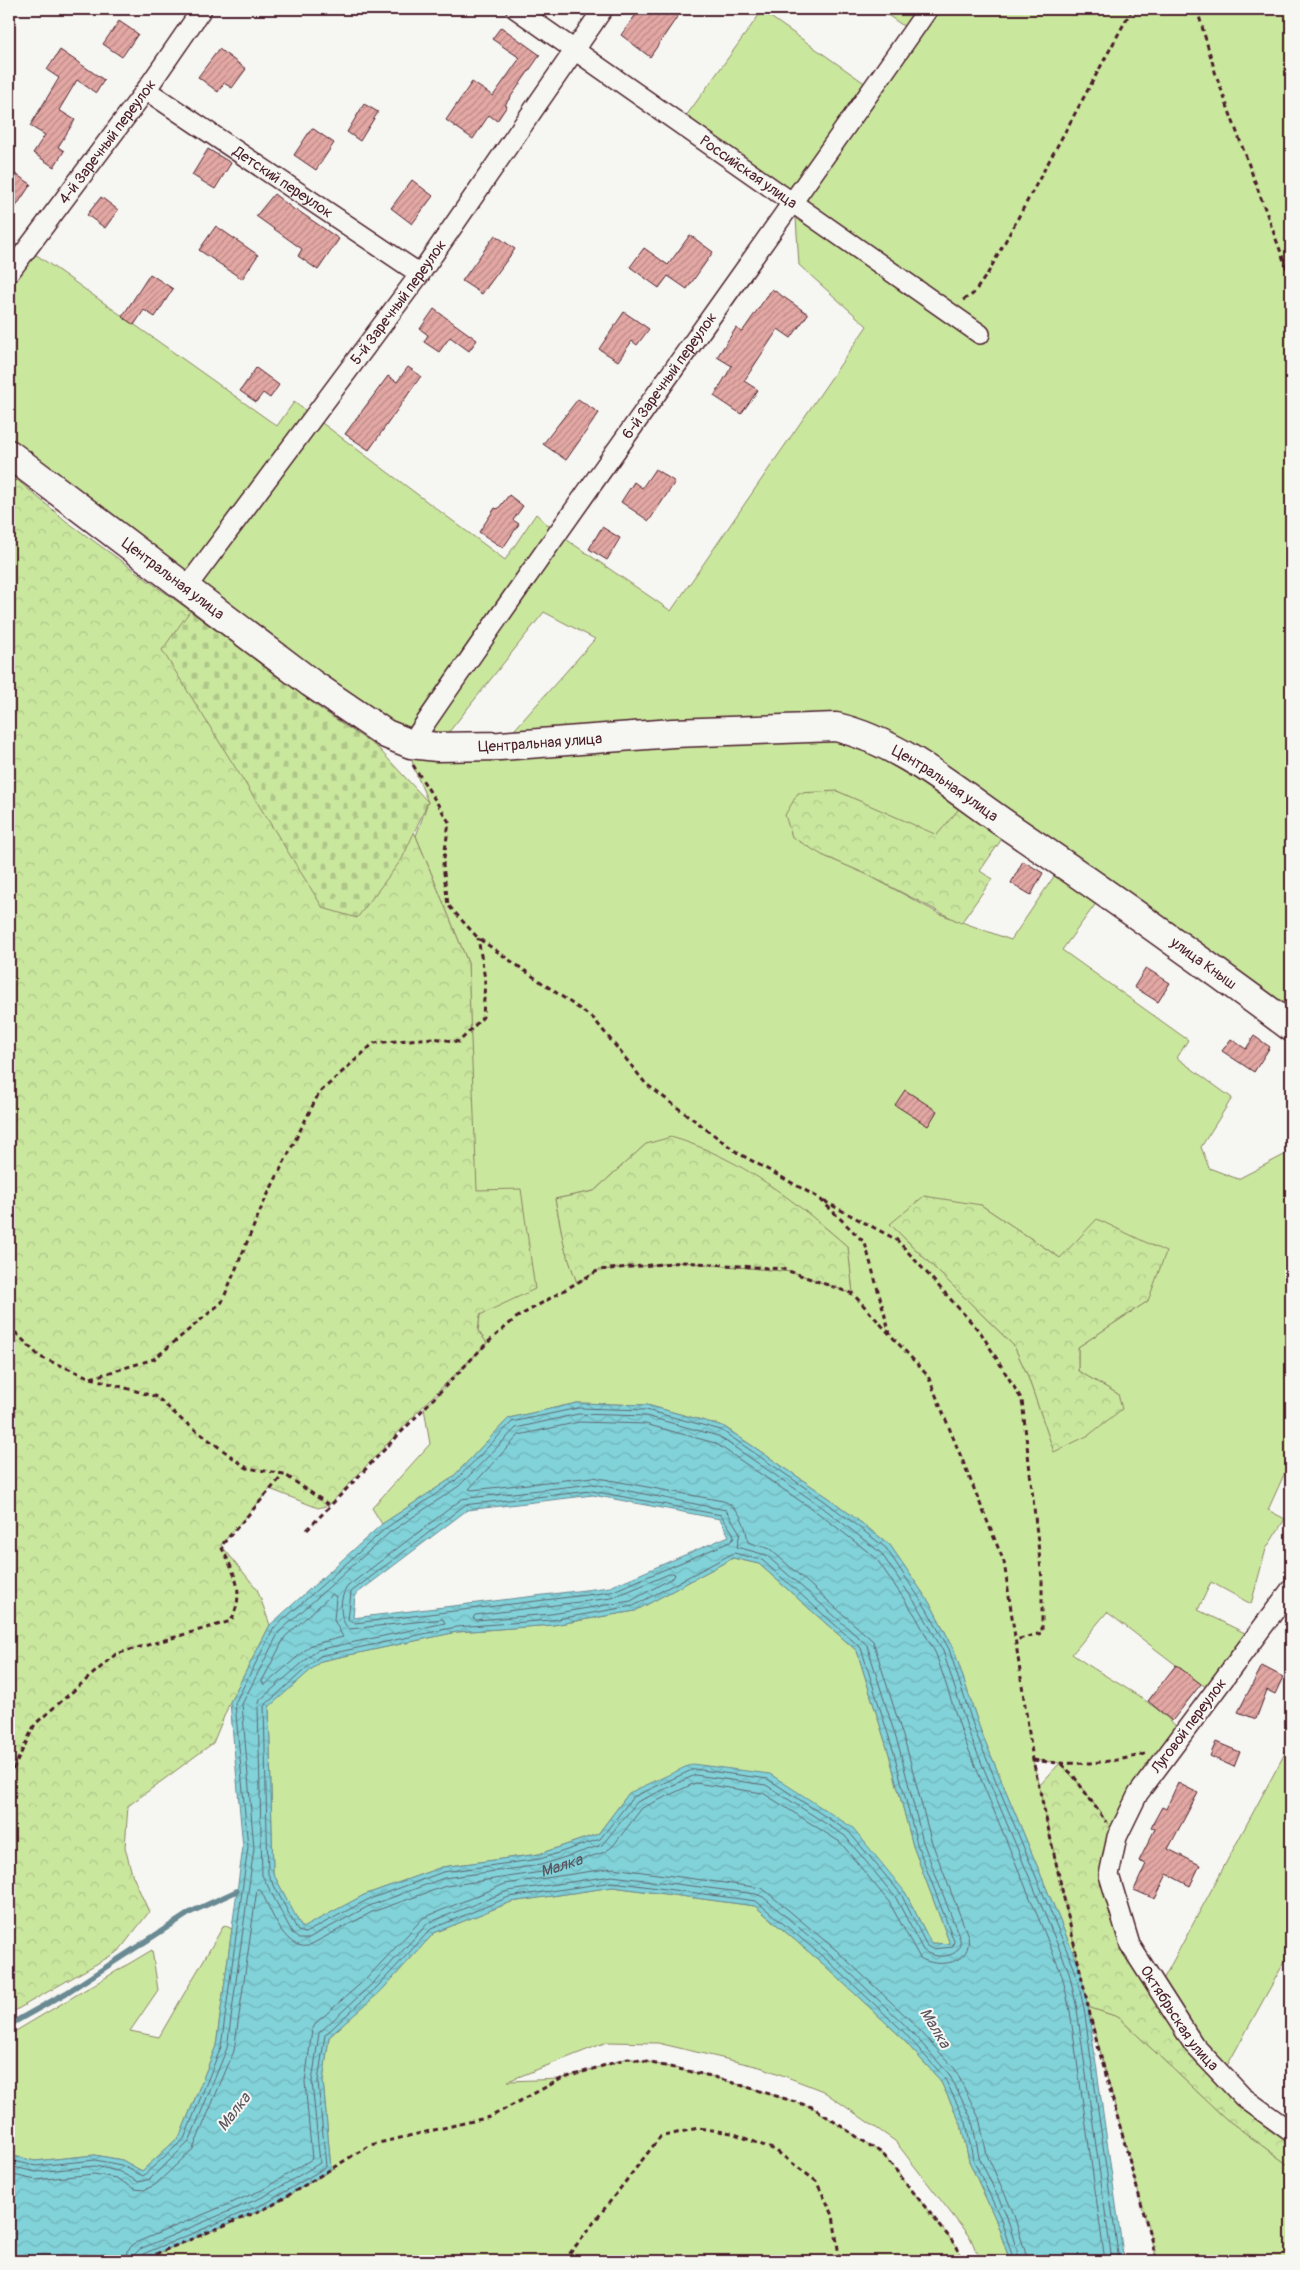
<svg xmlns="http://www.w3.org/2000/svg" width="1300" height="2270" viewBox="0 0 1300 2270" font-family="Pangolin,sans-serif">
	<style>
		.green { fill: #cae79e; stroke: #8a8364; fill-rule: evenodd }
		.forest { fill: url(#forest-crowns); stroke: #8a8364 }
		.cemetery { fill: url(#cemetery-stones); stroke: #8a8364 }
		.water { fill: url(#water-waves); stroke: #6b8a93; fill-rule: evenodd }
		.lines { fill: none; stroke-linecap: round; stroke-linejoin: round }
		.shore { stroke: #606771; stroke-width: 1 }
		.stream { stroke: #6b8a93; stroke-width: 5.5 }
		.building { fill: url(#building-hatch); stroke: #4a1f2b }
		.street-casing { stroke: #4a1f2b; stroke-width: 22 }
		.secondary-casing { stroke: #4a1f2b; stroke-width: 31 }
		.path { stroke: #4a1f2b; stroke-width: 3; stroke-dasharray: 5 4; stroke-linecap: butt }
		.street { stroke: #f6f6f2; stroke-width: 19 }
		.secondary { stroke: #f6f6f2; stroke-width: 28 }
		.labels { text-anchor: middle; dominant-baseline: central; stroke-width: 4; stroke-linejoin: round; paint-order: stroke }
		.street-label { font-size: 15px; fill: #4a1f2b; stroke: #f6f6f2 }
		.water-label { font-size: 16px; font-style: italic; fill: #5a555f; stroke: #f6f6f2 }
	</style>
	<defs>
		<pattern id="forest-crowns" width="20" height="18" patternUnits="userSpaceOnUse" patternTransform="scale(1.25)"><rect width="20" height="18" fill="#cae79e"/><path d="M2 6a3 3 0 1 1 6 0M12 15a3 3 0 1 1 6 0" fill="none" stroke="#afc688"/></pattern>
		<pattern id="cemetery-stones" width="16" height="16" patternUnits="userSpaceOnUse" patternTransform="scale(1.25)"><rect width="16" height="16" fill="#cae79e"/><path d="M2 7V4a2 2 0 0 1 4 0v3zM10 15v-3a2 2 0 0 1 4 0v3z" fill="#afc688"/></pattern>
		<pattern id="water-waves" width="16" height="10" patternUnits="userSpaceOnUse" patternTransform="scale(1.25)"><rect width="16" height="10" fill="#81d2d9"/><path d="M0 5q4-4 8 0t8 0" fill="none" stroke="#71b4ba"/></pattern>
		<pattern id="building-hatch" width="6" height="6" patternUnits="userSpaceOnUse" patternTransform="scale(1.25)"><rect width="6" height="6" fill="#e3a8a4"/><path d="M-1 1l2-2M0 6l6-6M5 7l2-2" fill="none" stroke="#ba8886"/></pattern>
	</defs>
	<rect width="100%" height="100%" fill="#f6f6f2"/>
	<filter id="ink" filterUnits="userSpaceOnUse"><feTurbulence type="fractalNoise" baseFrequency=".02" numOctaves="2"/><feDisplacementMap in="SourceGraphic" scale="10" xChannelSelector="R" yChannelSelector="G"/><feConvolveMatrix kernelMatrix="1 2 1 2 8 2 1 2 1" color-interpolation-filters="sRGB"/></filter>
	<g filter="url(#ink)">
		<path class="green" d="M879 9H1291V1027L1105 891 1062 950 1188 1040 1177 1058 1232 1098 1201 1147 1209 1168 1238 1179 1286 1154 1291 1156V1459L1268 1510 1285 1519 1266 1549 1251 1604 1211 1582 1198 1610 1255 1638 1215 1691 1201 1684 1107 1612 1072 1654C1109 1681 1153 1698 1183 1734L1117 1837 1082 1787 1060 1763 1033 1760 1080 1969 980 1729 953 1647 931 1605 890 1545 829 1498 723 1426 647 1405 577 1403 509 1418 452 1478 382 1524 372 1508 430 1444 424 1408 487 1343 478 1331 480 1315 468 963 416 836 428 802 413 766 411 744 9 454V252L16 244 38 256 277 426 294 402 505 560 536 514 557 533 671 611 867 326 799 265 795 202 681 123 762 11 873 89 912 32ZM544 612 595 639 500 746 437 747ZM837 791 937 836 968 798 1063 863 1011 940 940 914 866 874 822 855ZM646 1144 819 1222 848 1247 853 1294 793 1272 683 1262 599 1270 577 1282 565 1249 555 1199 594 1191ZM981 1205 1060 1258 1148 1301 1078 1347V1371L1118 1394 1054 1451 1027 1374 1014 1346 890 1224Z
			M733 1558 759 1564 857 1651 889 1754 913 1846 950 1944 931 1943 905 1892 629 1793 598 1834 539 1854 442 1867 364 1895 302 1929 273 1873 269 1706 321 1661 457 1632 553 1625 635 1611Z
			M1291 1742V1950L1222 2075 1158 1989Z
			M613 1887 755 1906 823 1964 898 2034 940 2080 961 2124 969 2161 995 2218 1010 2261H980L971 2239 895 2141 823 2091 764 2068 658 2043 607 2042 508 2081 561 2079 628 2058 711 2076 812 2107 883 2154 957 2247 963 2261H139L271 2206 331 2170 323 2081 329 2037 381 1991 434 1933 511 1902Z
			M224 1925 232 1929 216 2046 180 2136 142 2171 122 2160 95 2155 35 2161 9 2155V2035L152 1950 158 1990 130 2031 159 2037Z
			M1088 2007 1118 2017 1225 2118 1291 2167V2261H1157Z"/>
		<path class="forest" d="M9 473 66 521 250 654 374 761 416 836 468 963 477 1190 521 1189 535 1289 480 1315 478 1331 487 1343 432 1397 329 1505 318 1508 270 1489 221 1545 257 1589 270 1625 230 1702 213 1743 128 1806 125 1847 132 1874 149 1912 119 1951 9 2014Z
			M837 791 937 835 968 798 1010 827 980 871 992 879 961 923 866 874 822 855 792 837 785 815 798 793Z
			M671 1137C740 1157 795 1201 848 1247L853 1294 793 1272 683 1262 599 1270 577 1283 565 1249 555 1199 594 1191 646 1144Z
			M924 1196 981 1205 1060 1258 1097 1219 1166 1252 1148 1301 1078 1347V1371L1118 1394 1122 1409 1089 1435 1054 1452 1027 1374 1014 1346 890 1224Z
			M1060 1763 1082 1787 1117 1837 1109 1875 1130 1945 1194 2045 1291 2132V2167L1225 2118 1118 2017 1088 2007 1039 1786Z"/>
		<path class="cemetery" d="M190 611 318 707 378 748 428 802 402 859 357 918 323 908 162 650Z"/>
		<path class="water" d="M577 1403 647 1405 723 1426 829 1498 890 1545 931 1605 953 1647 980 1729 1080 1969 1088 2007 1124 2261H1010L995 2218 969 2161 961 2124 940 2080 898 2034 823 1964 755 1906 613 1887 511 1902 434 1933 381 1991 329 2037 323 2081 331 2169 271 2206 139 2261H9V2155L35 2161 95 2155 122 2160 142 2171 180 2136 216 2046 243 1847 230 1702 270 1625 382 1524 452 1478 509 1418ZM593 1495 720 1519 729 1536 610 1587 353 1618 355 1595 467 1510ZM733 1558 759 1564 857 1651 889 1754 913 1846 950 1944 931 1943 905 1892 853 1828 770 1774 692 1764 629 1793 598 1834 539 1854 442 1867 364 1895 302 1928 273 1873 269 1707 321 1661 457 1632 553 1625 635 1611Z"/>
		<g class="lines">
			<g class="shore">
				<path d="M593 1484 726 1510 740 1533 737 1547 766 1555 867 1645 900 1751 923 1842 960 1939C963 1959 934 1960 923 1950L896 1898 845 1836 766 1785 695 1775 637 1802 602 1845 541 1865 444 1878 369 1906 307 1939H299L293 1934 262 1875 258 1707 260 1700 317 1650 445 1623 443 1619 350 1629C338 1622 339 1596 348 1586L462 1499Z"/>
				<path d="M592 1491 721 1515 733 1533 734 1538 730 1542 611 1592 355 1623 348 1620 351 1592 465 1505Z"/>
				<path d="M734 1553 762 1560 861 1648 894 1753 917 1844 954 1941 953 1947 932 1949 927 1946 901 1894 849 1832 768 1779 694 1769 633 1797 600 1839 540 1859 443 1872 367 1900 305 1933 298 1931 268 1874 264 1706 320 1656 456 1627 552 1620 633 1606Z"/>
				<path d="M672 1573 675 1574 674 1577 631 1601 551 1614 476 1620 473 1618 475 1615 612 1598Z"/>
				<path d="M333 1594 336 1597 334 1620 343 1637 311 1645 266 1684H263L262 1681 285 1637Z"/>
				<path d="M9 2160 36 2166 95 2160 121 2165 143 2176 184 2139 221 2047 248 1847 235 1703 274 1628 386 1528 455 1481 512 1422 578 1408 646 1410 721 1430 826 1502 886 1548 926 1608 949 1649 975 1731 1075 1970 1084 2008 1119 2261"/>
				<path d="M9 2166 36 2172 95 2166 118 2171 139 2182 150 2179 189 2142 227 2048 254 1848 242 1704 279 1632 389 1533 459 1486 516 1428 578 1414 646 1416 718 1436 822 1507 881 1553 921 1611 943 1651 969 1733 1069 1972 1077 2009 1112 2261"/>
				<path id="s1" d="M9 2174 36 2180 94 2174 116 2178 135 2189 144 2190 155 2185 193 2149 234 2051 257 1889H260C270 1907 283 1950 308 1946L372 1912 446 1886 542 1872 605 1852 613 1846 642 1808 695 1783 763 1793 840 1842 889 1902 920 1958C938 1969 973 1964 968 1936L931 1840 907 1749 873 1641 770 1549 748 1542C746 1527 740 1506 723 1501L593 1477 472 1490 469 1489 519 1435 579 1422 645 1424 715 1443 818 1513 876 1558 915 1615 936 1654 963 1736 1062 1975 1070 2011 1105 2261"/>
				<path d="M126 2261 127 2251 135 2243 262 2190 312 2159 305 2082 312 2030 316 2023 367 1978 423 1918 505 1884 613 1868 762 1888 836 1950 911 2021 955 2069 979 2118 987 2155 1013 2212 1028 2261"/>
				<path d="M133 2261 135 2254 140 2249 265 2196 320 2163 312 2082 319 2033 373 1983 428 1923 508 1891 612 1876 756 1894 763 1897 831 1955 906 2026 949 2074 972 2120 979 2157 1006 2214 1020 2261"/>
				<path d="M139 2261 143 2254 268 2202 326 2167 318 2081 325 2035 377 1987 431 1929 509 1897 613 1882 756 1901 827 1960 902 2030 944 2077 966 2122 973 2159 1000 2217 1014 2261"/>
			</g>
			<path class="stream" d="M9 2025 66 1993 191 1912 237 1891"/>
		</g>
		<path class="building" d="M640 9H672L679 14 650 57 621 35Z
			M119 21 138 34 122 57 103 44Z
			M501 27 540 55 505 105 507 106 497 121 489 115 473 139 446 120 472 82 493 96 520 58 492 39Z
			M219 49 246 69 232 88 224 83 218 92 198 77Z
			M60 50 104 80 96 93 77 80 59 110 75 120 58 147 64 151 54 167 33 153 45 135 30 126 59 78 47 70Z
			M364 104 378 112 360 141 347 132Z
			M312 128 334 143 316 170 294 155Z
			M208 149 231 163 215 189 192 175Z
			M9 170 31 184 9 217Z
			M412 180 433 196 412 224 391 208Z
			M274 194 296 211 297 210 339 239 318 270 298 256 302 249 256 216Z
			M101 197 118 210 105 228 87 215Z
			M216 226 258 255 242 279 199 250Z
			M495 235 515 249 482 294 462 281Z
			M690 235 713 252 687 289 668 276 659 288 630 267 644 248 668 265Z
			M150 274 173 289 155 317 144 310 134 325 122 317Z
			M772 289 808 314 791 338 778 329 744 381 758 390 741 414 714 396 732 366 717 357 736 328 742 332Z
			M434 309 477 340 469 351 450 337 439 352 424 342 428 335 420 329Z
			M624 312 649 329 637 345 632 341 618 361 599 349Z
			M408 367 421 376 369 450 345 434 388 376 397 382Z
			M256 368 279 385 270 398 263 393 256 402 240 391Z
			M578 399 599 413 566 460 543 444Z
			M655 469 675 482 649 521 621 502 634 482 642 488Z
			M509 495 523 506 513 520 519 524 503 548 479 532 495 508 498 509Z
			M602 527 620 538 607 560 589 549Z
			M1023 861 1043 873 1031 895 1011 883Z
			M1146 968 1170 983 1158 1002 1134 987Z
			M1254 1036 1270 1047 1254 1072 1222 1051 1231 1039 1246 1049Z
			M905 1090 937 1111 928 1126 895 1105Z
			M1176 1665 1201 1684 1172 1721 1148 1701Z
			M1262 1666 1283 1677 1275 1694 1267 1690 1256 1719 1238 1712Z
			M1216 1742 1240 1752 1234 1767 1210 1756Z
			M1178 1783 1198 1793 1168 1849 1200 1865 1190 1886 1167 1874 1155 1899 1134 1890 1146 1864 1139 1861 1155 1829 1151 1827 1162 1807 1166 1809Z"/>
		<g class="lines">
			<defs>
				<g id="street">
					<path id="s2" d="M516 9 980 334"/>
					<path id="s3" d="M146 90 420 274"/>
					<path id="s4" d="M9 273 146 90 202 9"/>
					<path id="s5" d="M186 588 420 274 603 9"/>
					<path id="s6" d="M411 744C580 496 758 255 928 9"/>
					<path id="s7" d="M1291 1589 1138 1794 1117 1837 1109 1875 1130 1945 1194 2045 1243 2097 1291 2132"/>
				</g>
				<g id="secondary">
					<path id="s8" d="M9 454 311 683 386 734 411 744 437 747 500 746 673 733 836 727C900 742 954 789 1008 826 1104 891 1198 958 1291 1027"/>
				</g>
			</defs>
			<use href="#street" class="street-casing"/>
			<use href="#secondary" class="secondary-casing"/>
			<path class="path" d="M1197 9 1216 75 1291 280
				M963 300 973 294 988 273 1132 9
				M413 765 449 822 443 865 448 905 478 938 594 1019 646 1084 738 1153 819 1198 865 1243 890 1334
				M824 1201 897 1240 981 1333 1022 1400 1042 1579V1633L1015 1640
				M9 1326 40 1357 91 1378 157 1397 182 1420 247 1468 284 1474 329 1505
				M91 1378 154 1359 222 1302 263 1204 319 1093 374 1043 433 1038 459 1042 483 1017 485 979 478 938
				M307 1530 487 1343 516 1318 599 1270 683 1262 783 1269 853 1294 928 1376 1004 1562 1033 1760 1093 2028 1157 2261
				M1033 1760C1071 1766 1107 1764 1145 1754
				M1061 1764 1073 1775 1106 1822
				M9 1778 35 1724 116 1654 231 1621C246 1590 234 1574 221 1546L284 1474
				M139 2261 271 2206 370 2145 490 2117 561 2079 628 2058 711 2076 812 2107 883 2154 957 2247 963 2261
				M564 2261 660 2137 698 2128 732 2133 775 2150 816 2181 833 2215 839 2256 845 2261"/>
			<use href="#street" class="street"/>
			<use href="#secondary" class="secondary"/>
		</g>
	</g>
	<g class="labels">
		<g class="street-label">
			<text stroke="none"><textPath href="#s4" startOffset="164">4-й Заречный переулок</textPath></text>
			<text stroke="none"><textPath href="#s2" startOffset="284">Российская улица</textPath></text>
			<text stroke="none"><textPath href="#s3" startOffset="165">Детский переулок</textPath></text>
			<text stroke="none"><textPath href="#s5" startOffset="356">5-й Заречный переулок</textPath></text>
			<text stroke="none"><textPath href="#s6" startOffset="450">6-й Заречный переулок</textPath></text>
			<text stroke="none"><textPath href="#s8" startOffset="206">Центральная улица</textPath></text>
			<text stroke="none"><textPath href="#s8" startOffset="626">Центральная улица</textPath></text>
			<text stroke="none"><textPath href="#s8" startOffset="1046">Центральная улица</textPath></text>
			<text stroke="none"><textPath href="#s8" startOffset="1361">улица Кныш</textPath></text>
			<text transform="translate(1189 1726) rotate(-53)">Луговой переулок</text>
			<text stroke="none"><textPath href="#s7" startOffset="504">Октябрьская улица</textPath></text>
		</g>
		<g class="water-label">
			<text stroke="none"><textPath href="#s1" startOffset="824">Малка</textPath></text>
			<text transform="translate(935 2028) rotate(59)">Малка</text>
			<text transform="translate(234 2112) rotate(-52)">Малка</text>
		</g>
	</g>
	<rect width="1300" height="2270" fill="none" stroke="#f6f6f2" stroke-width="30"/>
	<rect x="15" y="15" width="1270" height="2240" fill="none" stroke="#4a1f2b" stroke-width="2" filter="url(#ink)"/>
</svg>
